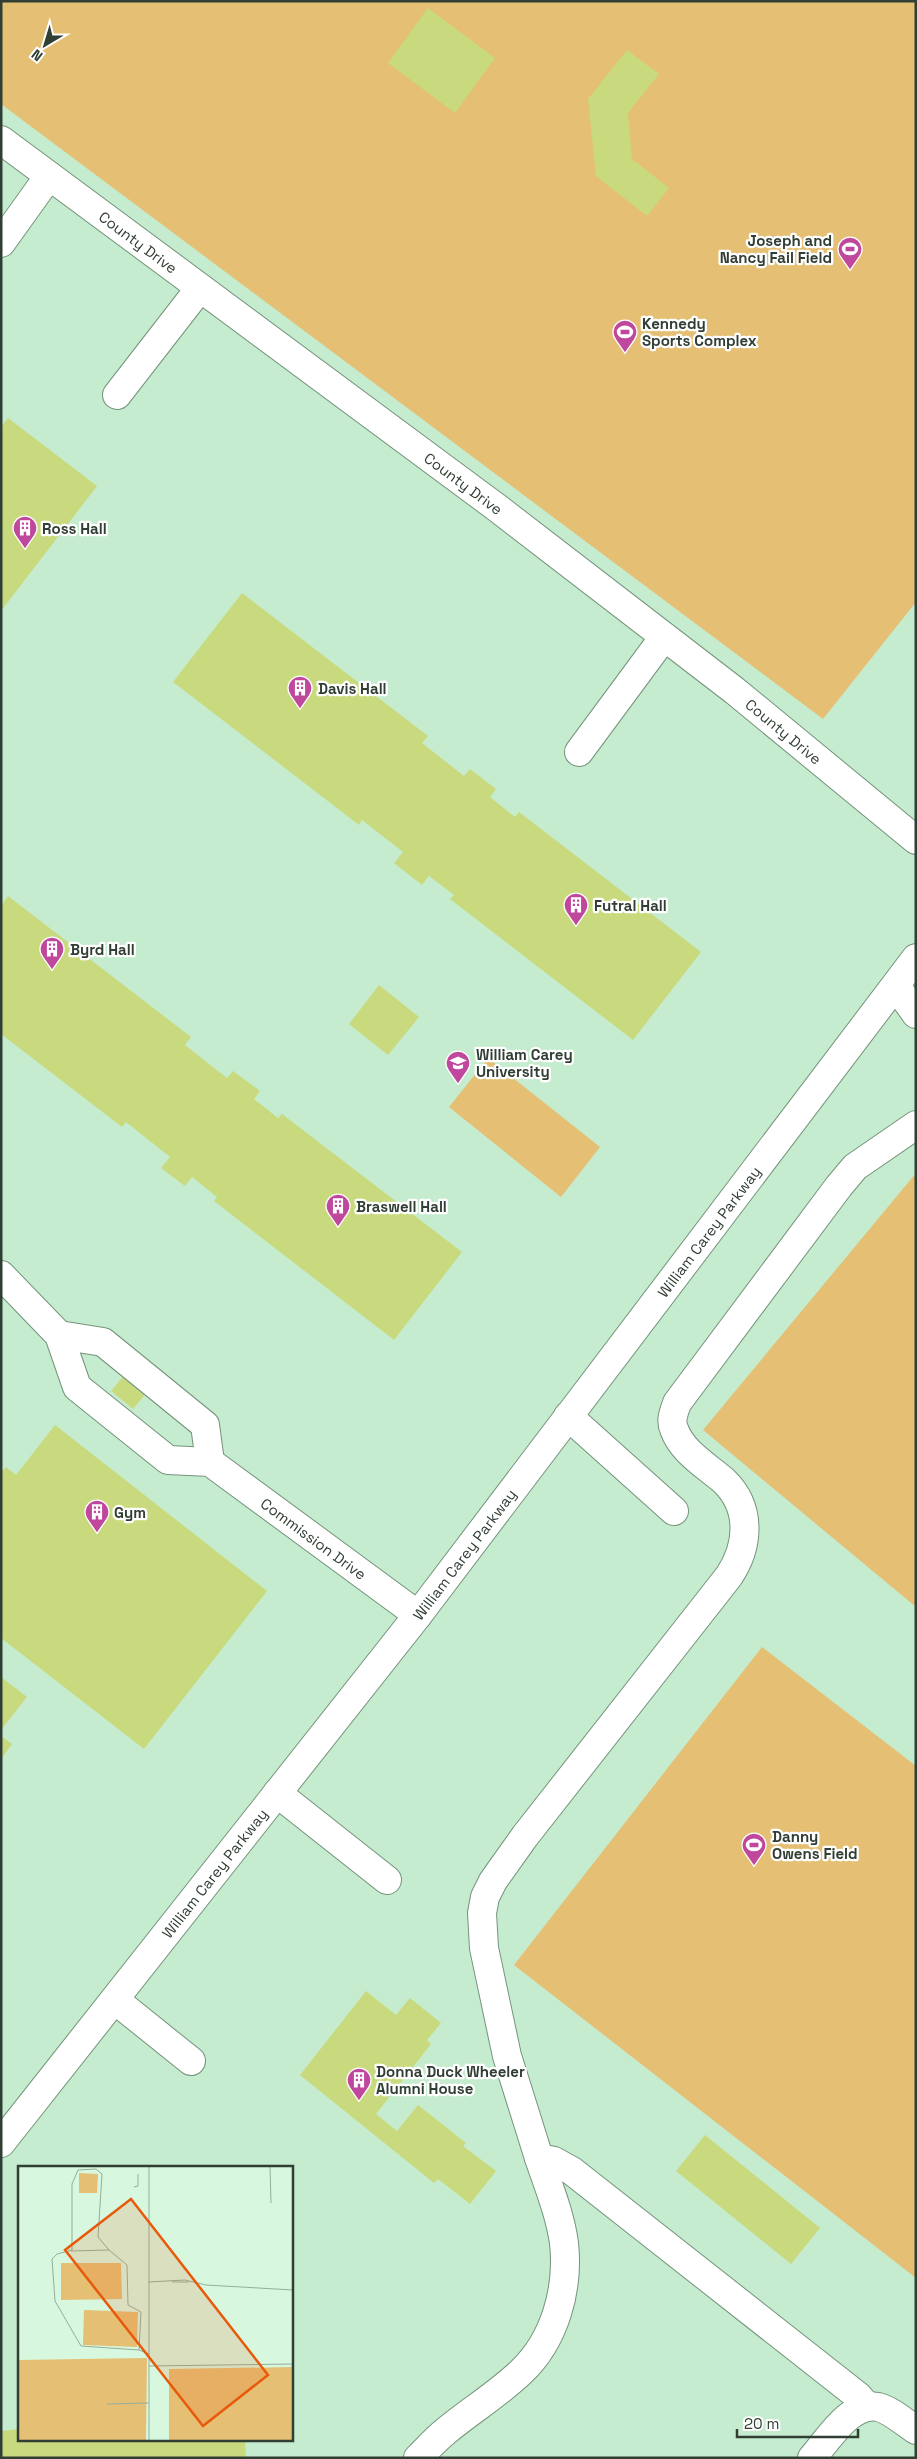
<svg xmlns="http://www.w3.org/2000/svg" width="917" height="2459" viewBox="0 0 917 2459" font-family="'Space Grotesk',sans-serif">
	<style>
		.built { fill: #c5ecce; fill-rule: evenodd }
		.green { fill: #e5bf73 }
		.building { fill: #c9da7e }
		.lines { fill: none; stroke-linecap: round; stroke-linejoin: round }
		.minor-casing { stroke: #74937b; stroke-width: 30 }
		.minor { stroke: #fff; stroke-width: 28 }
		.labels { text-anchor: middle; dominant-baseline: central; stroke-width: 4.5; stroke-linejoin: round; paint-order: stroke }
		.poi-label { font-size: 15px; font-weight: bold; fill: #313e34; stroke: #fff; text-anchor: start }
		.street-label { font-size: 15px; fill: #313e34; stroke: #fff }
		.inset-road { fill: none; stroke: #95ae9a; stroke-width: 1 }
		.view { fill: #e8590c; fill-opacity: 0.15; stroke: #e8590c; stroke-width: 2.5 }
		.inset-edge { fill: none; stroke: #313e34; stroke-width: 2.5 }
	</style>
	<rect width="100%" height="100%" fill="#d7f8de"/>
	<path class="built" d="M1 1H916V2458H1ZM19 2168H291V2440H19Z"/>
	<path class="green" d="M1 1H916V602L823 719 1 104Z
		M488 1058 600 1147 561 1197 449 1107Z
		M916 1173V1607L703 1430Z
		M762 1647 916 1766V2278L514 1965Z"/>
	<path class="building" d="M428 8 495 58 455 113 388 63Z
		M627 50 659 74 628 113 632 159 669 188 647 216 596 176 588 99Z
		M8 418 97 486 1 611V427Z
		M242 593 428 736 422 743 464 776 470 769 496 789 490 797 515 817 519 812 701 952 633 1040 450 899 454 895 429 876 422 885 394 863 403 852 362 820 359 825 173 682Z
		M8 896 191 1037 185 1045 227 1078 233 1071 260 1091 254 1099 278 1118 282 1114 462 1252 394 1340 214 1201 217 1197 192 1177 185 1186 161 1168 170 1157 126 1122 122 1127 1 1034V906Z
		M379 985 419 1017 388 1055 349 1024Z
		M126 1373 148 1391 133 1409 111 1391Z
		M55 1425 267 1591 144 1749 1 1638V1472L6 1467 16 1475Z
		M1 1677 27 1697 1 1730Z
		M1 1736 12 1744 1 1759Z
		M366 1991 396 2015 410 1998 441 2023 427 2040 431 2044 376 2114 397 2131 418 2105 466 2143 463 2146 496 2171 470 2204 438 2179 434 2183 300 2075Z
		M705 2135 820 2228 791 2264 676 2171Z
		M19 2429V2440H245L246 2458H1V2431Z"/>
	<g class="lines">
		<defs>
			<g id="minor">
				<path id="s1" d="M1 140 496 507 735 691 916 840"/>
				<path d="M1 243 49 176"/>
				<path d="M117 395 200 288"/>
				<path d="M579 752 664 637"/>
				<path d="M896 986 916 1014"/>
				<path id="s2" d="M1 1275 59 1335 77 1387 168 1460 210 1462 418 1615"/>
				<path d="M59 1335 103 1342 205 1425 210 1462"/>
				<path d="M568 1416 674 1511"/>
				<path d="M277 1793 387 1880"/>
				<path d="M115 2000 191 2061"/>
				<path id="s3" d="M1 2143 418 1615 916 958"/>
				<path d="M867 2406 858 2396 572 2171 554 2161 539 2158 507 2056 484 1948 482 1913 485 1897 493 1881 525 1836 729 1576C749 1546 752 1508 724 1481 707 1466 682 1452 674 1429 670 1420 674 1412 677 1403L839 1186 855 1167 916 1125"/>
				<path d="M418 2458C427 2449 436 2439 446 2431 470 2411 498 2394 521 2372 555 2340 569 2289 564 2243 560 2214 548 2185 539 2158"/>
				<path d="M812 2458C828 2440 850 2402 878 2407 891 2410 905 2423 916 2430"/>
			</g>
		</defs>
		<use href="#minor" class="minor-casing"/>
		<use href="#minor" class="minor"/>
	</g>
	<defs>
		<symbol id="stadium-pin" viewBox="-11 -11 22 30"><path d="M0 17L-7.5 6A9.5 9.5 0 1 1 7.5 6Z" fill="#bf489d" stroke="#fff"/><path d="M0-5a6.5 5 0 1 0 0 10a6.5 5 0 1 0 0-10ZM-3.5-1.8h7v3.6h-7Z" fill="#fff"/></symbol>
		<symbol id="building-pin" viewBox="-11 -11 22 30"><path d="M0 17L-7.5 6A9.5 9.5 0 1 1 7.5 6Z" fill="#bf489d" stroke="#fff"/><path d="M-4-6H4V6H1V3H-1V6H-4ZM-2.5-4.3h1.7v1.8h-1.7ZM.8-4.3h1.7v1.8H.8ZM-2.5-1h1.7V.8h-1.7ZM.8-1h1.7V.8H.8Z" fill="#fff"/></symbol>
		<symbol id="university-pin" viewBox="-11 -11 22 30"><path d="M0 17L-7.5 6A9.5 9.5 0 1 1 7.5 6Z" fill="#bf489d" stroke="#fff"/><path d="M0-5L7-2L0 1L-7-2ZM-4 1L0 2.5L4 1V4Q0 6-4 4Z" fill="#fff"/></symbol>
	</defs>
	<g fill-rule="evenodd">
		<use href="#stadium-pin" x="836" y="235" width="28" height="38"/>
		<use href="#stadium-pin" x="611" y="318" width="28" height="38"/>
		<use href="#building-pin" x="11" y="514" width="28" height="38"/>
		<use href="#building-pin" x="286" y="674" width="28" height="38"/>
		<use href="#building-pin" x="562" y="891" width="28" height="38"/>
		<use href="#building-pin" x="38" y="935" width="28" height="38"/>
		<use href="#university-pin" x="444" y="1049" width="28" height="38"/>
		<use href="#building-pin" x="324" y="1192" width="28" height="38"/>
		<use href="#building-pin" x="83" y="1498" width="28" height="38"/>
		<use href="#stadium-pin" x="740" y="1831" width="28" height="38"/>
		<use href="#building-pin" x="345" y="2066" width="28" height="38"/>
	</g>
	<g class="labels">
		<g class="poi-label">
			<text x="832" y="240" text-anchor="end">Joseph and<tspan x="832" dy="17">Nancy Fail Field</tspan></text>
			<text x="642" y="323">Kennedy<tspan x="642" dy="17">Sports Complex</tspan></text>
			<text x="42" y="528">Ross Hall</text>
			<text x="318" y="688">Davis Hall</text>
			<text x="594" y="905">Futral Hall</text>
			<text x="70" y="949">Byrd Hall</text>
			<text x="476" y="1054">William Carey<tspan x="476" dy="17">University</tspan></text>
			<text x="356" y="1206">Braswell Hall</text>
			<text x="114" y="1512">Gym</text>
			<text x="772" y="1836">Danny<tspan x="772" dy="17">Owens Field</tspan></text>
			<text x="376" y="2071">Donna Duck Wheeler<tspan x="376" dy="17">Alumni House</tspan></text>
		</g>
		<g class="street-label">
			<text stroke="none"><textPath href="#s1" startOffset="171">County Drive</textPath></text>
			<text stroke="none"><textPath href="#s1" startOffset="576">County Drive</textPath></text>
			<text stroke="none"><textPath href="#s1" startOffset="981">County Drive</textPath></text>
			<text stroke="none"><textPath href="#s3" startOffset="1154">William Carey Parkway</textPath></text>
			<text stroke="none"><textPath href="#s2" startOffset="426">Commission Drive</textPath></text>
			<text stroke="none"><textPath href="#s3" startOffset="749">William Carey Parkway</textPath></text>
			<text stroke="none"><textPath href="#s3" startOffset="344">William Carey Parkway</textPath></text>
		</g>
	</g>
	<g transform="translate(18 2166)">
		<rect width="275" height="275" fill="#d7f8de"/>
		<path d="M61 7 80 8 79 27H61ZM43 97H103L104 133 43 134ZM66 144 120 146 119 181 65 179ZM129 192 128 274H0V194ZM275 201V274H151V203Z" fill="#e5bf73"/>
		<path class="inset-road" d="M131 1V274M252 1 253 37M116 21 120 20V8M91 84 80 71 84 8 78 3 60 4 54 18V84L39 88 34 93 37 135 63 180 121 184 131 188M53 85 91 84 109 99 110 139 123 146 121 184M130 116 167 114 188 119 275 124M154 116H171M131 200 275 198M89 238 131 237"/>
		<path class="view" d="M113 33 250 209 185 260 47 84Z"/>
		<rect width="275" height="275" class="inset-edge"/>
	</g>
	<rect width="917" height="2459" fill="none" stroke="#313e34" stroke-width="5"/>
	<g transform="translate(45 45) rotate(218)" stroke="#ffffff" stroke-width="4" paint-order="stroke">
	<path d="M0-4L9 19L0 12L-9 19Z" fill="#313e34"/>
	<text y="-8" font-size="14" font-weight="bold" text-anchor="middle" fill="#313e34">N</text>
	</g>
	<path d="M737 2429v8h121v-8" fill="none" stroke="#313e34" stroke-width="2.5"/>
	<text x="744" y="2429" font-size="15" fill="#313e34" stroke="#ffffff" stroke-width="4" paint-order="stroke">20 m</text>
</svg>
